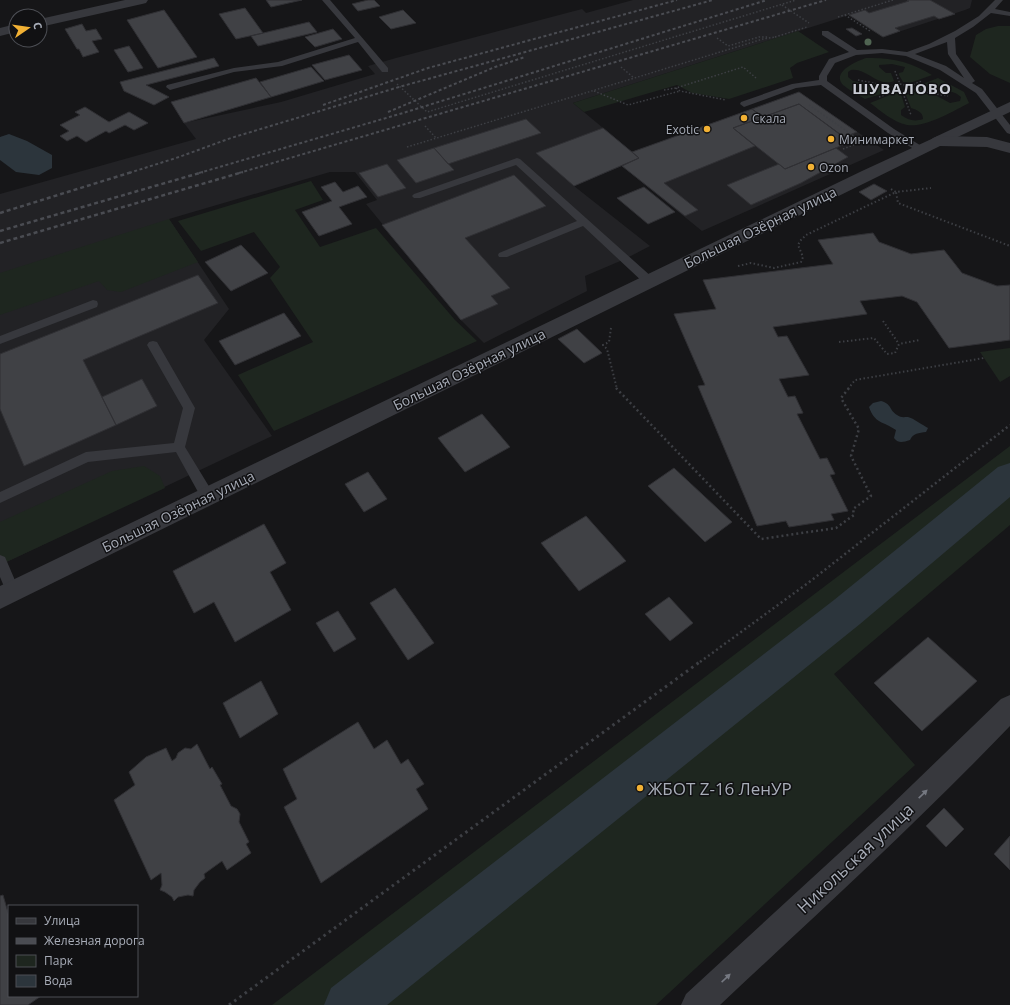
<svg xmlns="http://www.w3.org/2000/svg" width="1010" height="1005" viewBox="0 0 1010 1005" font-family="'Open Sans',sans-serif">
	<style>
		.built { fill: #222225 }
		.green { fill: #1e261f }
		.water { fill: #2c353c }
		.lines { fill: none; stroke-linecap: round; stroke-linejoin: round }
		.canal { fill: #2c353c; fill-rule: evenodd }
		.building { fill: #404145; stroke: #303034 }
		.path-far3 { stroke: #3d3f44; stroke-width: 1.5; stroke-dasharray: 1.5 2; stroke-linecap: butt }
		.path-far2 { stroke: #3d3f44; stroke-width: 2; stroke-dasharray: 1.5 2.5; stroke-linecap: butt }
		.path-far1 { stroke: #3d3f44; stroke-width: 2.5; stroke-dasharray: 2 3; stroke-linecap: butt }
		.path { stroke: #3d3f44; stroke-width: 3; stroke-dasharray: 2.5 4; stroke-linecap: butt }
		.service { fill: #37383d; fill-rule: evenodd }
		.minor { fill: #37383d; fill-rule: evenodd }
		.tertiary { fill: #37383d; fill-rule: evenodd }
		.rail-far1 { stroke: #4a4c52; stroke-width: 2; stroke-dasharray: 3 2.5; stroke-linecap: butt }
		.rail { stroke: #4a4c52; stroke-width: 2.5; stroke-dasharray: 4 3; stroke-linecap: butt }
		.tree { fill: #506452 }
		.oneway { fill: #757881 }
		.poi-dot { fill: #f2b134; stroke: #111113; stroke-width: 1.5 }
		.labels { text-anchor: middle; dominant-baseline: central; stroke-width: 3; stroke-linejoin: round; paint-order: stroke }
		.far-poi-label { font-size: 12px; fill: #a8adb8; stroke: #111113; text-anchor: start }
		.street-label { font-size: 14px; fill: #a8adb8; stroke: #111113 }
		.far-district-label { font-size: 15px; font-weight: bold; letter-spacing: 1px; fill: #c9ccd4; stroke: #111113 }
		.near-poi-label { font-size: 17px; fill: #a8adb8; stroke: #111113; text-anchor: start }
		.near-street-label { font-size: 17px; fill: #a8adb8; stroke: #111113 }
	</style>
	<rect width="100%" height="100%" fill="#161618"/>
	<path class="built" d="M633 0H972L970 8 965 10 883 37 849 15 573 103 632 152 799 92 884 150 702 231 622 166 574 186 650 246 625 259 585 276 587 291 484 343 461 320 366 204 377 200 355 172H330L169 219 229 309 204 340 272 436 0 565V194L196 139 184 123 281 102 375 74 368 66 396 58 582 9 586 13Z"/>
	<path class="green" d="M998 26H1010V83L990 74 970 57 976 35 986 29Z
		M798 31 829 52 797 63 790 68 793 78 729 99 692 93 677 85 584 112 573 103Z
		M866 58C890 57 912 62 932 75L910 83 903 82 899 75V73L903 72 905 67 892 64 879 65V67L886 73H891L894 81C878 88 866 67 851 70L848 72V77L853 81 888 87 891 91 865 99C858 95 849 90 843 85 831 72 857 61 866 58Z
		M938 78 964 92 969 103C954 111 924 128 907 125 893 122 881 111 870 103L895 93 901 94 905 107 901 110V115C908 120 914 122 923 119 923 112 917 110 911 108L906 95 915 92 937 96 950 103 960 101 961 97C947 84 927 99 915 87Z
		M311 181 323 200 295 210 320 247 376 228 455 320 477 341 274 431 238 375 313 342 270 278 280 267 254 232 201 251 178 221Z
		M169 219 198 262 121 292 107 290 99 281 0 315V273Z
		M1010 348V376L1000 382 980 352Z
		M1010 446V525L834 674 915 765 656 1005H272Z
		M144 466 160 476 165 488 0 565V522L112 471Z"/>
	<path class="water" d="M9 134 27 141 52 155V168L39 175 16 172 0 160V137Z
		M881 401C892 404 889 410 897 415 901 418 904 417 908 417 913 418 924 426 928 428L926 432C919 433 913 433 910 440 903 442 899 444 894 438L896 430C883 421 875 424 869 407L873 403Z"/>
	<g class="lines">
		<path class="canal" d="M1010 463V497L860 624 387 1005H324L331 988 834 600 998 467Z"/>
	</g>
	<path class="building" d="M266 0H302L271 7Z
		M368 0H374L380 6 358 11 352 4Z
		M907 0H930L955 14 939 19 934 16 895 28 900 31 883 37 849 15 865 10 869 13 909 1Z
		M245 8 263 33 236 39 219 14Z
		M164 10 197 57 158 68 127 20Z
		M403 10 416 23 391 29 379 17Z
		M309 22 317 32 258 46 251 36Z
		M82 24 86 31 96 29 102 39 92 41 99 52 83 57 79 49H77L65 29Z
		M852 28 862 34 856 36 846 29Z
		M333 29 342 39 315 47 305 37Z
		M129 46 143 68 128 72 114 50Z
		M349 55 362 70 325 80 312 65Z
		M214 58 219 66 146 85 169 97 154 105 124 91 120 82Z
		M311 67 324 81 271 97 260 82Z
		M256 78 271 97 184 123 171 102Z
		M799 92 857 132 844 137 799 104 763 117 752 109Z
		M799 104 850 142 785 169 733 128Z
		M85 107 109 122 129 112 148 123 134 130 125 125 109 133 106 131 86 142 77 136 67 141 60 136 69 131 60 125 80 115 75 112Z
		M752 109 763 117 733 128 755 146 664 183 698 210 685 216 622 166 639 158 632 152Z
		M526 119 541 133 448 164 434 148Z
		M603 128 639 158 574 186 536 153Z
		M434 148 454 170 416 183 397 160Z
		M836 148 848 157 801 183 751 205 727 185 779 164 785 169Z
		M387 164 406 188 378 197 359 173Z
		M514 175 546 206 465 238 510 288 491 296 498 304 461 320 382 225Z
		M335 182 343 192 358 186 367 197 339 207 352 224 319 236 302 212 332 201 321 187Z
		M874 184 887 191 871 200 859 192Z
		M644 187 675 212 648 224 617 198Z
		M873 233 879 242 911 254 944 250 962 273 997 286 1010 285V340L949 348 917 302 902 296 860 301 867 314 773 327 778 337 787 336 809 375 779 379 788 397 795 396 803 413 797 414 820 459 827 458 835 474 830 475 848 511 831 514 834 520 789 527 786 521 757 526 698 386 705 385 674 314 716 309 703 280 833 264 818 240Z
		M241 245 268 273 231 291 205 262Z
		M198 275 218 303 83 360 116 425 24 466 0 409V354Z
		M284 313 301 336 235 365 219 341Z
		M577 329 602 353 584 363 558 339Z
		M142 379 157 406 116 425 102 397Z
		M482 414 510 447 465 472 438 438Z
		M674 468 732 522 705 542 648 486Z
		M368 472 387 499 364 512 345 484Z
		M586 516 626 561 579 591 541 543Z
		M264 524 286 563 270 572 291 610 235 642 214 602 194 613 173 571Z
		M395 588 434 643 408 660 370 603Z
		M669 597 693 623 670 641 645 614Z
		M338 611 356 639 334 652 316 623Z
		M928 637 977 681 922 731 874 683Z
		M261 681 278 714 240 738 223 703Z
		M358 722 374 749 387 740 401 764 408 759 424 784 416 789 428 809 321 883 284 807 297 799 283 769Z
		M197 744 210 769 212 767 222 784 220 785 231 806 237 809 240 814 239 822 249 842 246 844 251 853 227 870 222 861 204 874 205 878 200 882 194 890 193 896 188 895 178 897 174 901 172 897 165 892 160 890 162 885 161 873 151 880 114 800 135 785 129 772 146 757 166 748 172 761 176 758 178 753 185 748 191 749Z
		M944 808 964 829 946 847 926 826Z
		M1010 836V870L994 854Z
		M3 895 9 916V996H41L28 1005H0V896Z"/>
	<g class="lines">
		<path class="path-far3" d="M782 5 809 23
			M845 15 870 31
			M838 17 893 0
			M775 37 807 27
			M717 38 728 46 759 37H768
			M621 67 634 78
			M895 71 900 84
			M858 80 893 87
			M397 84 427 112 796 0
			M900 84 910 86 913 90 905 93 895 91 893 87Z
			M910 86 922 81
			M676 88 680 91 726 100
			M664 90 676 88 743 67 756 78
			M913 90 948 96
			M594 91 628 105 680 91
			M903 93 911 115
			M879 97 895 91
			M809 105 861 141 870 142
			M425 126 436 138
			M407 147 763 39 776 37
			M843 149 861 142"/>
		<path class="path-far2" d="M891 189 896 192 931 188
			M738 266 751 263 774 268 801 262 803 257 798 245 800 241 806 235 896 192 898 203 1010 246
			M883 321 899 344
			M611 328 609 342 603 345 607 349 617 389
			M839 342 874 338 887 354 895 353 899 344 920 340
			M848 389 855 380 984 358"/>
		<path class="path-far1" d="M616 388 761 539 836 528 854 515 853 509 871 496 851 456 859 429 841 398 849 388
			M700 662 808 583 1010 425"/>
		<path class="path" d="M229 1005 701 661"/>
		<path class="service" d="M322 0H330L388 68V72H382L358 42 282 66 234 72 170 90 166 87 167 85 234 68 278 62 355 38Z
			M995 0H1003L995 9 1010 12V16L991 13 973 27 955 38 956 54 975 81 972 83 982 89 1010 125V134L1007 133 976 93 940 70 906 56 882 53 856 55 835 63 827 76V81L894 129 923 147 925 149 923 151H917L888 133 821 85 796 88 744 107 740 104 741 102 792 84 819 80V76L829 59 849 52 822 35V31H828L857 50 882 49 907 52 929 44 955 31 979 16ZM947 42 948 54 964 78 946 66 915 54Z
			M517 158 520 159 653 278 654 281 653 284H645L583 226 507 257H499L498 255 499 253 577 221 516 165 420 198H414L412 196 414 194Z
			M93 300 97 301 98 304 97 307 0 344V336Z
			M153 341 157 342 195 408 185 447 213 493 214 497 213 501 208 502 203 501 176 452 88 462 0 503V492L86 452 174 443 183 408 147 345 149 342Z
			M0 555 5 557 20 592 18 596 13 598 8 596 0 577Z"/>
		<path class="minor" d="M1010 102V112L943 144 938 146 933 144 930 141 933 138Z
			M1010 695V726C917 823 818 913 720 1005H681L686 994 885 811 1001 699Z"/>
		<path class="tertiary" d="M125 0H148L146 3 142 4 40 27V19Z
			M16 24V32L0 36V28Z
			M938 136 987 137 1010 143V153L987 147 940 146 0 609V586L862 171Z"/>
		<path class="rail-far1" d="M323 105 428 68 677 0
			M388 112 495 67 525 57
			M129 173 179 157 231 138 399 87 713 0
			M199 173 403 113 767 0
			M239 173 826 0"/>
		<path class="rail" d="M0 213 132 172
			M0 231 203 172
			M0 243 243 172"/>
	</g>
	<circle class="tree" cx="868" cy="42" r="3.5"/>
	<defs><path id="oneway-solid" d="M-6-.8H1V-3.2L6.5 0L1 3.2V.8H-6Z"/></defs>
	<g class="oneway">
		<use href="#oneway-solid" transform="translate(923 794) rotate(-44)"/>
		<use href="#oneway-solid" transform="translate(726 978) rotate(-43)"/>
	</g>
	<g class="poi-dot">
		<circle cx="744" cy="118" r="4"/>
		<circle cx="707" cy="129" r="4"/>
		<circle cx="831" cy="139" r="4"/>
		<circle cx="811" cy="167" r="4"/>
		<circle cx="640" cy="788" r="4"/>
	</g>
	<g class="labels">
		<g class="far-poi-label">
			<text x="752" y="118">Скала</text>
			<text x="699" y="129" text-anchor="end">Exotic</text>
			<text x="839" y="139">Минимаркет</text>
			<text x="819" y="167">Ozon</text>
		</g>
		<g class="street-label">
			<text transform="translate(760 227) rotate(-26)">Большая Озёрная улица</text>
			<text transform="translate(469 369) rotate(-26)">Большая Озёрная улица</text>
			<text transform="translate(178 511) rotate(-26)">Большая Озёрная улица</text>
		</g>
		<g class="far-district-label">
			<text x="902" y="88">ШУВАЛОВО</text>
		</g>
		<g class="near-poi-label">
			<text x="648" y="788">ЖБОТ Z-16 ЛенУР</text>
		</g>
		<g class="near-street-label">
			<text transform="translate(855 858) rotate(-43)">Никольская улица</text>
		</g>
	</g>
	<rect x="8" y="905" width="130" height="92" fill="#111113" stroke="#4d4f55"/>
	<rect x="16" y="918" width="20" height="6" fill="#37383d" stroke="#4d4f55"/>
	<text x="44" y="925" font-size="12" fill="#a8adb8">Улица</text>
	<rect x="16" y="938" width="20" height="6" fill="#4a4c52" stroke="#4d4f55"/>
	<text x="44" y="945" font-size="12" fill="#a8adb8">Железная дорога</text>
	<rect x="16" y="955" width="20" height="12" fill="#1e261f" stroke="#4d4f55"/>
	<text x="44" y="965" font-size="12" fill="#a8adb8">Парк</text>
	<rect x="16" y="975" width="20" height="12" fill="#2c353c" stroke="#4d4f55"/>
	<text x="44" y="985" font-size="12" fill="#a8adb8">Вода</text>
	<g transform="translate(28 28) rotate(77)"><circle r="19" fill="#111113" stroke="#4d4f55"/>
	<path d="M0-3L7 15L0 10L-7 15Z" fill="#f2b134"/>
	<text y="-6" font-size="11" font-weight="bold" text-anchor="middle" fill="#a8adb8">С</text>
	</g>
</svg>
